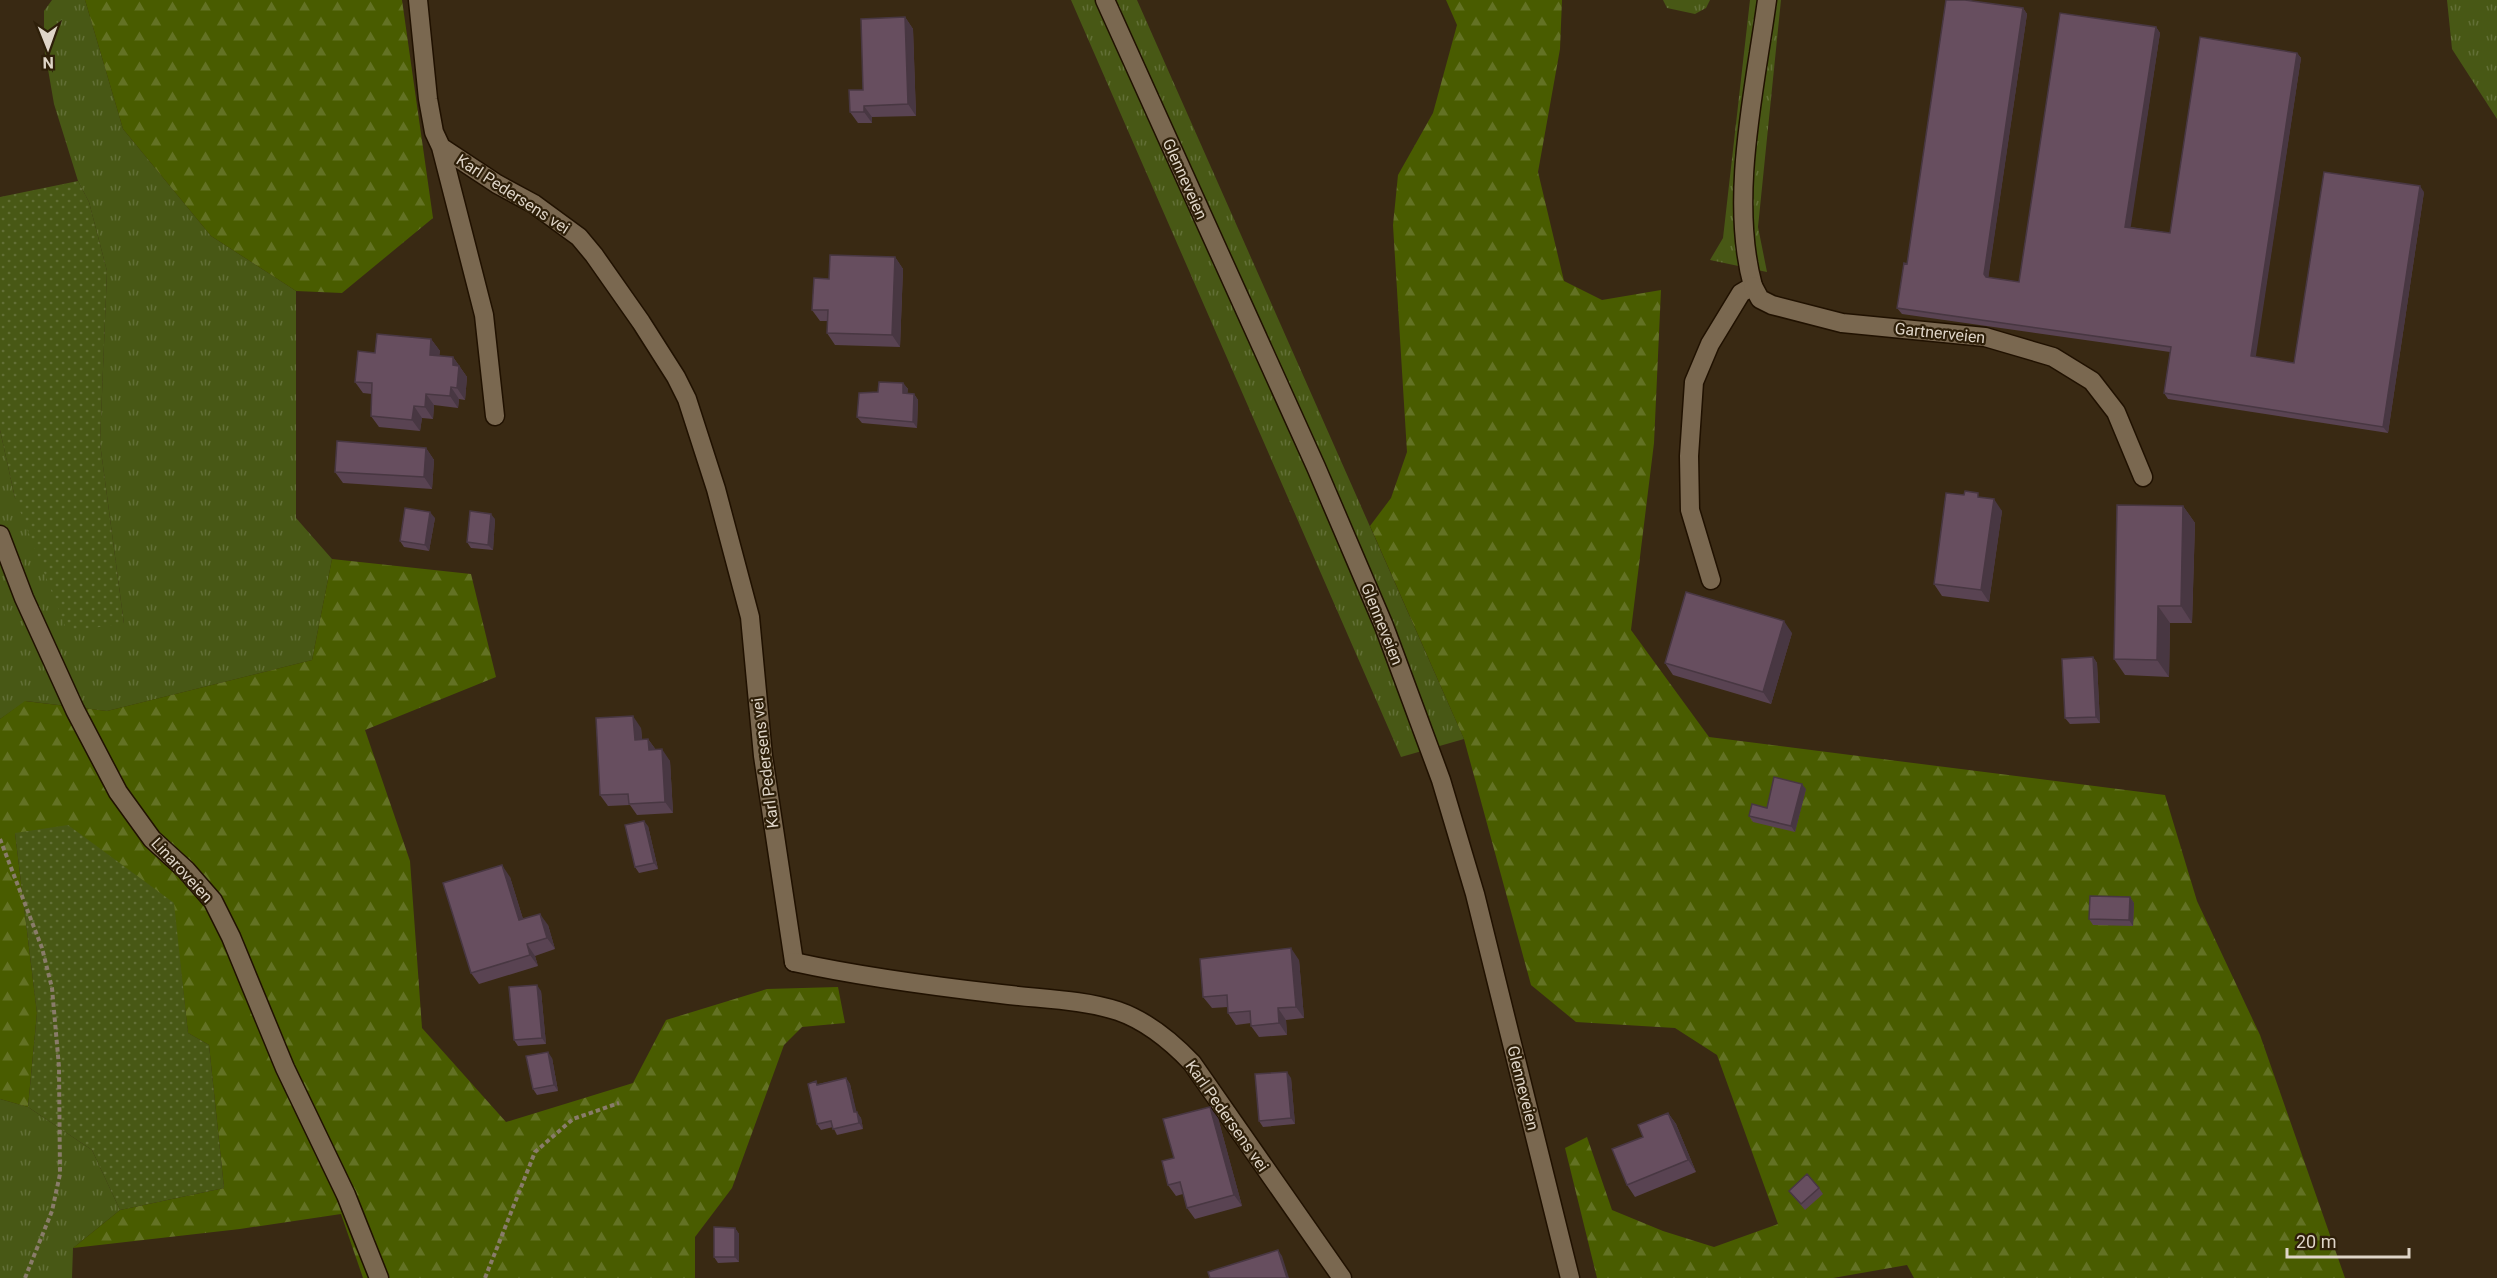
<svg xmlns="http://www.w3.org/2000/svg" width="2497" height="1278" viewBox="0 0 2497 1278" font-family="Roboto,sans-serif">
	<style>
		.grass { fill: url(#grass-tufts) }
		.forest { fill: url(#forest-firs) }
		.park { fill: url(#park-dots) }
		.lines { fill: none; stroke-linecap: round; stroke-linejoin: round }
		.lane-casing { stroke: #201100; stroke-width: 21 }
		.street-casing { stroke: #201100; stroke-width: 21 }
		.secondary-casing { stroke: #201100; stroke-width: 21 }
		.path { stroke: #897c6a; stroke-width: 4; stroke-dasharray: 4.5 3; stroke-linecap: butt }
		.lane { stroke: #7a6850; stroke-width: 18 }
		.street { stroke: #7a6850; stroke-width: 18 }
		.secondary { stroke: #7a6850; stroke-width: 18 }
		.wall { fill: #594352 }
		.shaded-wall { fill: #483742 }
		.building { fill: #674e5f; stroke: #483742; stroke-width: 1.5 }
		.labels { text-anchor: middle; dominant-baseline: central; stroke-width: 4.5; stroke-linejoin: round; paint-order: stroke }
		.street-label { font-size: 16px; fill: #dfd5c8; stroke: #2e1f09 }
	</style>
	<defs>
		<pattern id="grass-tufts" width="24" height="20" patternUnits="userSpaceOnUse" patternTransform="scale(1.5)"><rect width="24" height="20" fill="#485815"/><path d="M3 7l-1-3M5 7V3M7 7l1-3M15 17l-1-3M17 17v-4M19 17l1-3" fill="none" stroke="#626f36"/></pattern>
		<pattern id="forest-firs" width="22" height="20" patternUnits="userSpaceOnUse" patternTransform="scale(1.5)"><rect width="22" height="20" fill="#495c00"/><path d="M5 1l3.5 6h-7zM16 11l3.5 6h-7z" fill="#637224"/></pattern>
		<pattern id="park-dots" width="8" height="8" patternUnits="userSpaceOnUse" patternTransform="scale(1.5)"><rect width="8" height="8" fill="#485815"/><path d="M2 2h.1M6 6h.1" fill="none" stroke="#626f36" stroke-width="1.8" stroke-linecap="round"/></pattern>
	</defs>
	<rect width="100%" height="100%" fill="#392913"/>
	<path class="grass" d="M52 0H85L123 129 211 236 296 291V518L332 559 312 660 107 711 26 701 0 719V430L15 498 124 624 100 443 107 271 89 202 78 181 54 104 44 46V11Z
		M1071 0H1137L1464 739 1401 757Z
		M1663 0H1710L1706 8 1695 14 1667 8Z
		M1750 0H1781L1758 227 1767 272 1710 260 1723 238Z
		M2447 0H2497V119L2452 49Z
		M0 1099 28 1107 92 1150 120 1210 73 1248 72 1278H0Z"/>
	<path class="forest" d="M85 0H402L433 218 342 293 296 291 211 236 123 129Z
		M1446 0H1562L1560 49 1538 172 1564 281 1602 300 1661 290 1654 443 1631 630 1709 737 2165 795 2197 901 2260 1035 2345 1278H1914L1907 1265 1833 1278H1597L1565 1148 1587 1137 1612 1210 1663 1231 1714 1247 1778 1224 1717 1055 1675 1028 1576 1022 1531 985 1464 739 1370 526 1391 498 1407 452 1393 225 1398 175 1433 113 1457 25Z
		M332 559 471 574 496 677 365 730 410 861 422 1028 506 1122 633 1083 666 1020 767 989 838 987 845 1023 802 1027 784 1045 732 1188 695 1237V1278H363L341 1214 240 1229 73 1248 120 1210 224 1188 209 1045 188 1033 173 903 15 833 37 1013 28 1107 0 1099V719L25 701 107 711 312 660Z"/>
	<path class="park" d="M78 181 89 202 107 271 100 443 124 624 67 631 15 498 0 430V197Z
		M68 825 174 903 188 1033 209 1045 224 1188 120 1210 92 1150 28 1107 37 1013 15 833Z"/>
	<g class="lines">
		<defs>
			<path id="lane" d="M418 0 428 99 434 132 441 147 497 184 534 204 579 237 594 255 641 322 676 377 687 399 716 489 750 617 763 756 794 962
				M441 147 484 315 495 416
				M1711 580 1690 510 1689 456 1694 382 1710 344 1741 293 1753 286C1729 198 1755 89 1767 0"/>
			<path id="street" d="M1753 286 1760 299 1772 305 1842 323 1985 337 2053 357 2092 381 2116 412 2143 477
				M0 535 24 598 75 710 118 792 152 839 186 870 213 901 231 937 285 1068 346 1195 379 1278
				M794 962C862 977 931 986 1001 994 1039 999 1081 999 1118 1011 1147 1021 1171 1041 1192 1063L1342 1278"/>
			<path id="secondary" d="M1105 0 1316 467 1384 626 1441 780 1475 894 1570 1278"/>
		</defs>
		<use href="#lane" class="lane-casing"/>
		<use href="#street" class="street-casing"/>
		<use href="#secondary" class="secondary-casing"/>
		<path class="path" d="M0 839 42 948 52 988 59 1067 60 1174 52 1211 25 1278
			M485 1278 535 1152 573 1119 619 1103"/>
		<use href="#lane" class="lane"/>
		<use href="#street" class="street"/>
		<use href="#secondary" class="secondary"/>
	</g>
	<path class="wall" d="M2023 8 2027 14 1988 278 2019 282 2156 27 2160 33 2130 227 2170 233 2297 53 2301 58 2255 357 2294 363 2424 192 2388 433 2168 399 2164 393 2170 352 1902 314 1897 308 1907 264Z
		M905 17 913 29 916 116 872 117V123H858L850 112Z
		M895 257 903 269 900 347 835 345 827 333V321H820L812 310 829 279Z
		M431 339 440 351 439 356 453 357 467 377 465 400 459 399 458 408 434 405 433 419 422 418 420 431 379 427 371 416 372 394 363 393 355 382 375 353Z
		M903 383 908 389 907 393 914 394 918 400 917 428 862 423 857 417 878 392Z
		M426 448 434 460 432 489 343 483 335 472Z
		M1982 497 2002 511 1989 602 1942 596 1934 584Z
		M2183 506 2195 523 2192 623H2170L2169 677 2125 675 2114 659Z
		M435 518 429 551 404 547 400 541Z
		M495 519 493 550 471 548 467 542Z
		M1792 633 1771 704 1673 675 1665 663Z
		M2093 657 2097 663 2100 723 2070 724 2065 718Z
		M641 728 642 739H648L656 750 670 761 673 813 637 815 630 805 608 806 600 795Z
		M1806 789 1795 832 1753 822 1749 816Z
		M648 826 658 869 639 873 635 867Z
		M510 877 523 919 548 925 555 949 535 956 538 966 479 984 471 973Z
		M2130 897 2134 903 2133 926 2093 925 2089 919Z
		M1299 960 1304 1018 1286 1020 1287 1035 1259 1037 1251 1026V1023L1236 1025 1228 1013V1007L1212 1008 1203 997Z
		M541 991 546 1044 518 1046 514 1040Z
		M552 1058 558 1091 537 1095 533 1089Z
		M846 1078 850 1084 856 1112 861 1118 863 1129 837 1135 833 1127 821 1130 817 1124 818 1084Z
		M1291 1078 1295 1124 1263 1127 1259 1121Z
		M1668 1113 1676 1124 1696 1172 1635 1197 1627 1185 1643 1137Z
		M1218 1118 1242 1206 1195 1219 1187 1208 1183 1194 1176 1196 1168 1185 1174 1158Z
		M1819 1188 1823 1194 1805 1210 1789 1191Z
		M735 1228 739 1234V1262L718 1263 714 1257Z"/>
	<path class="shaded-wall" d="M2023 8 2027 14 1988 280 1984 274Z
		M905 17 913 29 916 116 908 104Z
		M2156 27 2160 33 2130 232 2125 227Z
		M2297 53 2301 58 2255 362 2251 356Z
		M864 106 872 117V123L864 112Z
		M2420 186 2424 192 2388 433 2383 427Z
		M895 257 903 269 900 347 892 335Z
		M431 339 440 351 438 366 430 355Z
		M453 357 467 377 465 400 457 388 453 365Z
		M903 383 908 389 907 399 903 393Z
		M451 387 459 399 458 408 450 396Z
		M426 394 434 405 433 419 425 407Z
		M914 394 918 400 917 428 913 422Z
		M414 406 422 418 420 431 412 420Z
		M426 448 434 460 432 489 424 477Z
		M1994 499 2002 511 1989 602 1981 590Z
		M2183 506 2195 523 2192 623 2181 606Z
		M430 512 435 518 429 551 425 545Z
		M491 514 495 519 493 550 488 545Z
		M2158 606 2170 623 2169 677 2157 660Z
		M1784 621 1792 633 1771 704 1763 692Z
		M2093 657 2097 663 2100 723 2096 717Z
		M633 716 641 728 643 751 635 740Z
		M648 739 656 750H649Z
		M662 749 670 761 673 813 665 802Z
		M1802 784 1806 789 1795 832 1791 826Z
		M644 821 648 826 658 869 654 863Z
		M502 865 510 877 527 932 519 920Z
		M2130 897 2134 903 2133 926 2129 920Z
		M540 914 548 925 555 949 547 938Z
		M527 944 535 956 538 966 530 955Z
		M1291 948 1299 960 1304 1018 1296 1007Z
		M537 985 541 991 546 1044 542 1038Z
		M1278 1008 1286 1020 1287 1035 1279 1023Z
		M548 1052 552 1058 558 1091 554 1085Z
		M1287 1072 1291 1078 1295 1124 1291 1118Z
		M846 1078 850 1084 858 1118 854 1112Z
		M1210 1107 1218 1118 1242 1206 1234 1195Z
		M857 1112 861 1118 863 1129 859 1123Z
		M1668 1113 1676 1124 1696 1172 1688 1160Z
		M735 1228 739 1234V1262L735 1257Z
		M1278 1250 1282 1256 1289 1278H1287Z"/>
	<path class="building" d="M1946 0H1965L2023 8 1984 274 1986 277 2019 282 2060 13 2156 27 2125 227 2170 233 2200 37 2297 53 2251 356 2294 363 2324 172 2420 186 2383 427 2164 393 2171 347 1897 308 1904 263 1907 264Z
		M905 17 908 104 864 106V112H850L849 90H863L861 19Z
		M830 255 895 257 892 335 827 333 828 310H812L814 278 829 279Z
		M377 334 431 339 430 355 453 357V365L459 366 457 388 451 387 450 396 426 394 425 407 414 406 412 420 371 416 372 383 355 382 358 351 375 353Z
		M879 382 903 383V393L914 394 913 422 857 417 859 393 878 392Z
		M337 441 426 448 424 477 335 472Z
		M1965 491 1978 493V497L1994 499 1981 590 1934 584 1946 493 1964 495Z
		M2117 505 2183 506 2181 606H2158L2157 660 2114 659Z
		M405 508 430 512 425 545 400 541Z
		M470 511 491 514 488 545 467 542Z
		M1686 592 1784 621 1763 692 1665 663Z
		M2093 657 2096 717 2065 718 2062 659Z
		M633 716 635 740 648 739 649 750 662 749 665 802 629 804 628 794 600 795 596 718Z
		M1774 777 1802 784 1791 826 1749 816 1752 804 1767 808Z
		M644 821 654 863 635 867 625 825Z
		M502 865 519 920 540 914 547 938 527 944 530 955 471 973 443 883Z
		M2090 896 2130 897 2129 920 2089 919Z
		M1291 948 1296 1007 1278 1008 1279 1023 1251 1026 1250 1011 1228 1013 1227 995 1203 997 1200 959Z
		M537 985 542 1038 514 1040 509 987Z
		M548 1052 554 1085 533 1089 526 1056Z
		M1287 1072 1291 1118 1259 1121 1255 1074Z
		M846 1078 854 1112H857L859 1123 833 1129 831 1121 817 1124 808 1084 816 1081 817 1085Z
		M1210 1107 1234 1195 1187 1208 1180 1182 1168 1185 1162 1161 1174 1158 1163 1119Z
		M1668 1113 1688 1160 1627 1185 1612 1149 1643 1137 1638 1125Z
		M1807 1174 1819 1188 1801 1204 1789 1191Z
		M714 1227 735 1228V1257H714Z
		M1278 1250 1287 1278H1210L1208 1272Z"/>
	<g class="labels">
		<g class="street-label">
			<text transform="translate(1185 179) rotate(66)">Glenneveien</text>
			<text transform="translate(513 194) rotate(33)">Karl Pedersens vei</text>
			<text transform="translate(1940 333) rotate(6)">Gartnerveien</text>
			<text transform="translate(1382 624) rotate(68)">Glenneveien</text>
			<text transform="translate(765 763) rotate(-97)">Karl Pedersens vei</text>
			<text transform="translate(182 870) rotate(47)">Linaroveien</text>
			<text transform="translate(1523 1088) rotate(76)">Glenneveien</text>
			<text transform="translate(1227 1116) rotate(55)">Karl Pedersens vei</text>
		</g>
	</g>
	<g transform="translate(48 48) rotate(179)" stroke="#2e1f09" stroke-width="4.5" paint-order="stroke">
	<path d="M0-4.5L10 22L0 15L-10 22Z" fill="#dfd5c8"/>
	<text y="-9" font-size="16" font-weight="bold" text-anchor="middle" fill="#dfd5c8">N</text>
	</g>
	<path d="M2287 1248v9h122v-9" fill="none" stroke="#dfd5c8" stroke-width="3"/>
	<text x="2296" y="1248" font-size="18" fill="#dfd5c8" stroke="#2e1f09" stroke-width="4.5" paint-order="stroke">20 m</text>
</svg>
